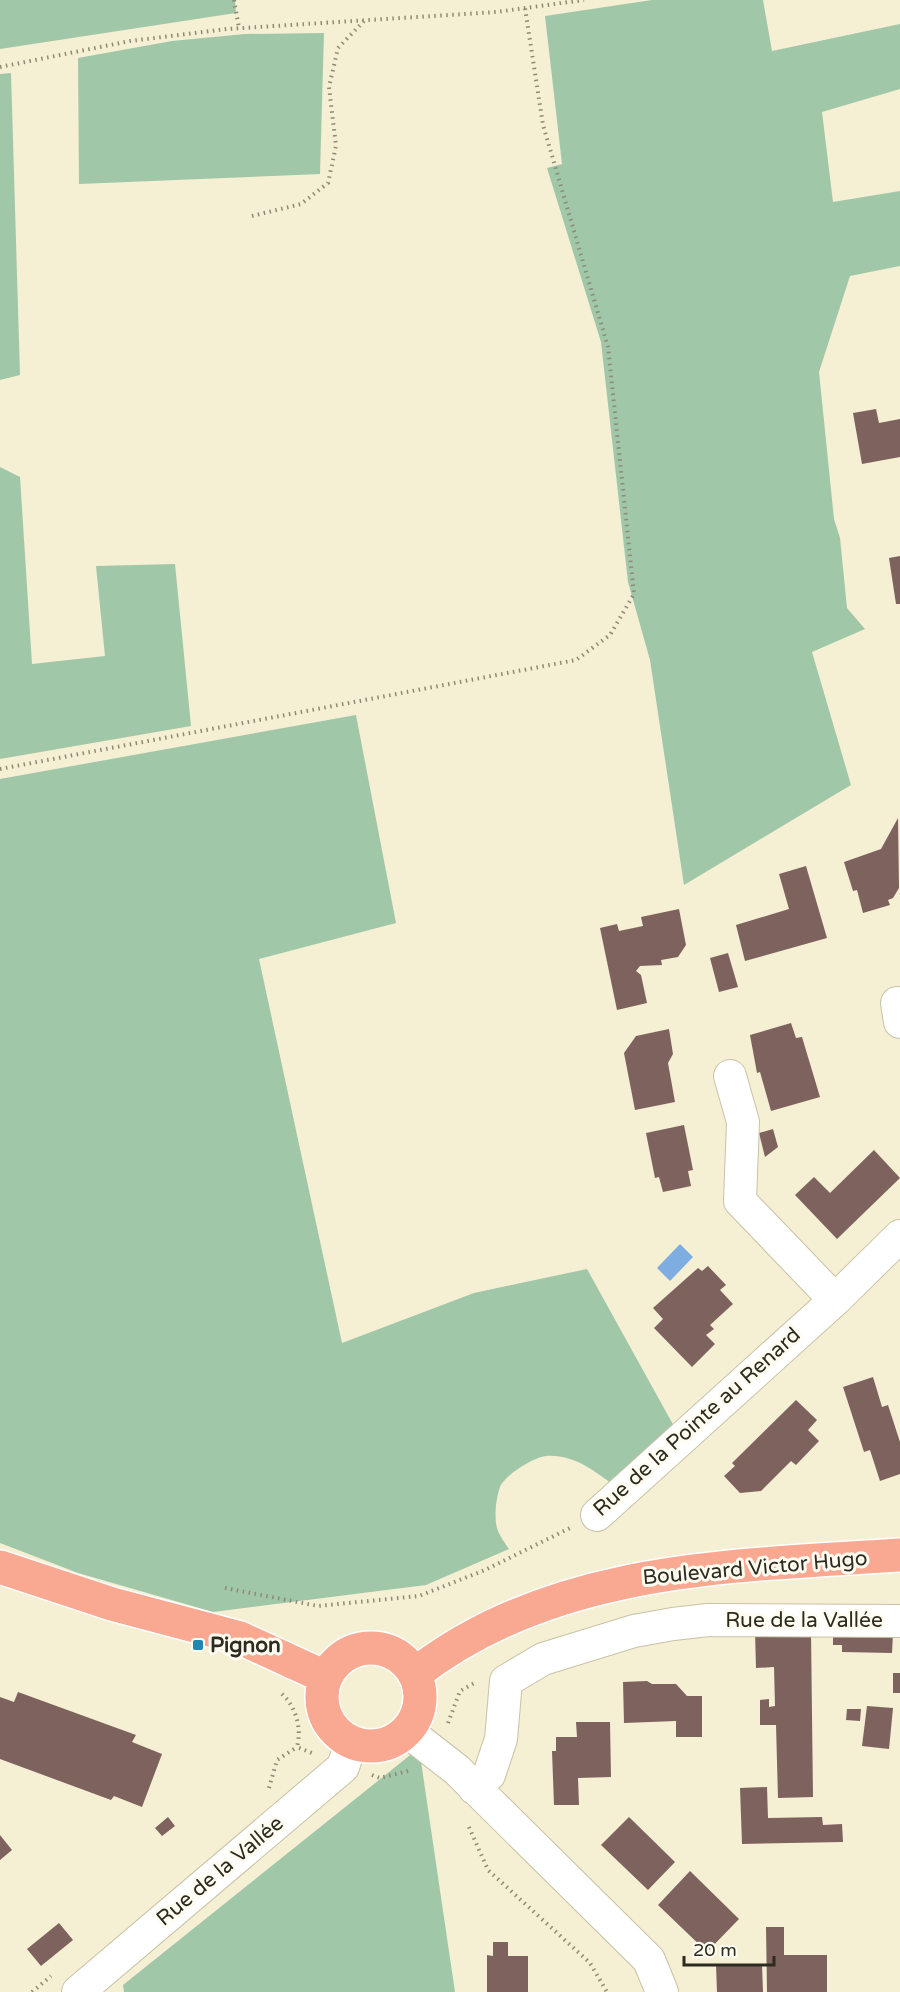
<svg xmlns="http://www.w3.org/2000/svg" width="900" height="1992" viewBox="0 0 900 1992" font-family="'Varela Round',sans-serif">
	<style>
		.green { fill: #a1c7a9 }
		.water { fill: #7eade2 }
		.building { fill: #7e625e }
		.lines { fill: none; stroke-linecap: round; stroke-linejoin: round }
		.minor-casing { stroke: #c8c2a7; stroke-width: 34 }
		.major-casing { stroke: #fff; stroke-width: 36 }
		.path { stroke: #8e8a76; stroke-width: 4; stroke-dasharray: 1.5 4.5; stroke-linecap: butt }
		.minor { stroke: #fff; stroke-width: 32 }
		.major { stroke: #f9a892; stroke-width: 33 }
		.poi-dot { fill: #2287b0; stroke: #fefcf1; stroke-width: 2 }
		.labels { text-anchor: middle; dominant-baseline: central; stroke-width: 6; stroke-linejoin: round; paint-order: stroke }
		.street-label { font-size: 21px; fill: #2d2b20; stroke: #fefcf1 }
		.poi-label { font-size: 21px; font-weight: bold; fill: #2d2b20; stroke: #fefcf1; text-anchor: start }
	</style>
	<rect width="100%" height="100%" fill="#f5efd3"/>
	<path class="green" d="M0 0H235L236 13 0 49Z
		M652 0H763L772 51 900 24V89L822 112 833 202 900 191V266L850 276 819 372 834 519 840 538 847 608 865 629 812 652 851 785 684 885 650 660 628 582 601 342 547 168 562 164 545 16Z
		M324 33 320 174 79 184 78 58 172 41 245 34Z
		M11 73 20 375 0 380V74Z
		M0 467 20 477 32 664 105 656 96 566 175 564 191 726 0 759Z
		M356 715 396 923 259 959 342 1343 474 1293 587 1269 675 1428 613 1485C594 1470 572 1454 546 1456 534 1457 505 1475 500 1487 496 1498 494 1517 497 1528 499 1535 505 1543 509 1549L426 1585 213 1612 78 1573 0 1543V779Z
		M419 1748 455 1992H124L123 1985Z"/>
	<path class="water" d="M680 1244 693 1257 670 1281 657 1268Z"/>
	<path class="building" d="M876 409 879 423 900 419V457L862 464 853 413Z
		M900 556V604H896L889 558Z
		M898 818 899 888 893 898 888 900 890 905 863 913 857 890 853 891 844 862 881 849Z
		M806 866 827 938 745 961 736 925 789 909 779 874Z
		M679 909 686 945 678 957 661 960 662 965 640 966 636 971 641 975 647 1003 617 1010 600 928 617 924 619 931 643 926 641 917Z
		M728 953 738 987 719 992 710 958Z
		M791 1023 796 1038 802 1037 820 1097 771 1111 760 1072 757 1073 750 1035Z
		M669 1029 673 1054 668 1063 675 1102 635 1110 624 1053 636 1036Z
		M684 1125 693 1170 688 1171 691 1186 663 1192 659 1177 655 1178 646 1133Z
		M773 1129 778 1147 765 1157 759 1133Z
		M874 1150 900 1178 837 1239 795 1195 814 1177 830 1193Z
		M708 1266 726 1285 720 1290 733 1304 710 1325 714 1329 706 1335 715 1344 692 1367 654 1328 663 1319 653 1308 698 1268 702 1271Z
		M873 1377 882 1407 888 1405 900 1442V1474L880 1481 870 1450 864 1452 843 1387Z
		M796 1400 817 1420 808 1430 819 1441 796 1465 791 1461 761 1491 740 1493 724 1476 735 1466 732 1463Z
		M755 1632H811L813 1797 778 1798 776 1725H760V1700L769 1699V1707L775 1706 774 1667 756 1668Z
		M833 1633H893L892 1653 842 1652V1645H833Z
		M893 1673H900V1693H893Z
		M647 1681 652 1684H676L687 1696H702V1737H676V1721L624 1723 623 1682Z
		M18 1692 136 1735 132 1742 162 1754 142 1807 114 1796 111 1800 0 1759V1697L14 1702Z
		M867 1706 893 1708 889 1749 862 1746Z
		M847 1709H861L860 1721 846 1720Z
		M576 1722H610L611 1777 578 1778 579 1805H554L552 1751H556V1737H577Z
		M767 1787 768 1818 822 1817 823 1825 842 1824 843 1842 742 1844 740 1788Z
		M168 1817 175 1826 162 1836 155 1828Z
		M629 1817 675 1862 648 1890 601 1845Z
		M0 1835 12 1850 0 1860Z
		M690 1871 739 1919 707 1952 658 1905Z
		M59 1923 73 1940 41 1966 27 1949Z
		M766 1927H784V1955H827V1992H767Z
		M493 1942H508V1956H528V1992H487V1955L493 1956Z
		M762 1964 763 1992H717L716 1965Z"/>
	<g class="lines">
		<defs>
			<path id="minor" d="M897 1003 900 1022
				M730 1076 743 1122 740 1201 835 1300
				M597 1515 835 1300 900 1236
				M407 1731 457 1770 649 1960 662 1992
				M474 1788 489 1775 501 1739 506 1681 543 1659 634 1631 673 1624 708 1620 900 1621
				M78 1992 343 1767 351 1743"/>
			<path id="major" d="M0 1567 112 1604 240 1638 325 1677
				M322 1697a49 49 0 1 1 98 0a49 49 0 1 1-98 0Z
				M415 1674C553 1566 733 1566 900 1555"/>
		</defs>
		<use href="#minor" class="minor-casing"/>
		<use href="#major" class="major-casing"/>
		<path class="path" d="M234 0 239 28
			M0 67 130 41 227 29 496 12 584 0
			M252 216 301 204 328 183 336 146 329 87 338 48 364 21
			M0 769 576 660 610 635 634 594 608 347 543 125 525 8
			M225 1588 318 1606 419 1596 485 1570 570 1528
			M282 1694C296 1707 302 1728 297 1747L312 1753
			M448 1723 460 1691 476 1682
			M372 1775 380 1778 408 1771
			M269 1788 277 1760 297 1747
			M469 1827 488 1870 590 1963 607 1992
			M32 1992 51 1976"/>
		<use href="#minor" class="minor"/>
		<use href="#major" class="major"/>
	</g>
	<rect class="poi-dot" x="192" y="1639" width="12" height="12" rx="3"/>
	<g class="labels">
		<g class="street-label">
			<text transform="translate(697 1422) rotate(-42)">Rue de la Pointe au Renard</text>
			<text transform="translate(755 1568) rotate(-5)">Boulevard Victor Hugo</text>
			<text x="804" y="1620">Rue de la Vallée</text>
			<text transform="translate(220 1871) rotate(-40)">Rue de la Vallée</text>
		</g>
		<g class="poi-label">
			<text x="210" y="1645">Pignon</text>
		</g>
	</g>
	<path d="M684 1956v9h90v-9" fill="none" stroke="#2d2b20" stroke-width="3"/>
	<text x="693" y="1956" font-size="18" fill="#2d2b20" stroke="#fefcf1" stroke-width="4.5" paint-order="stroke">20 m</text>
</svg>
